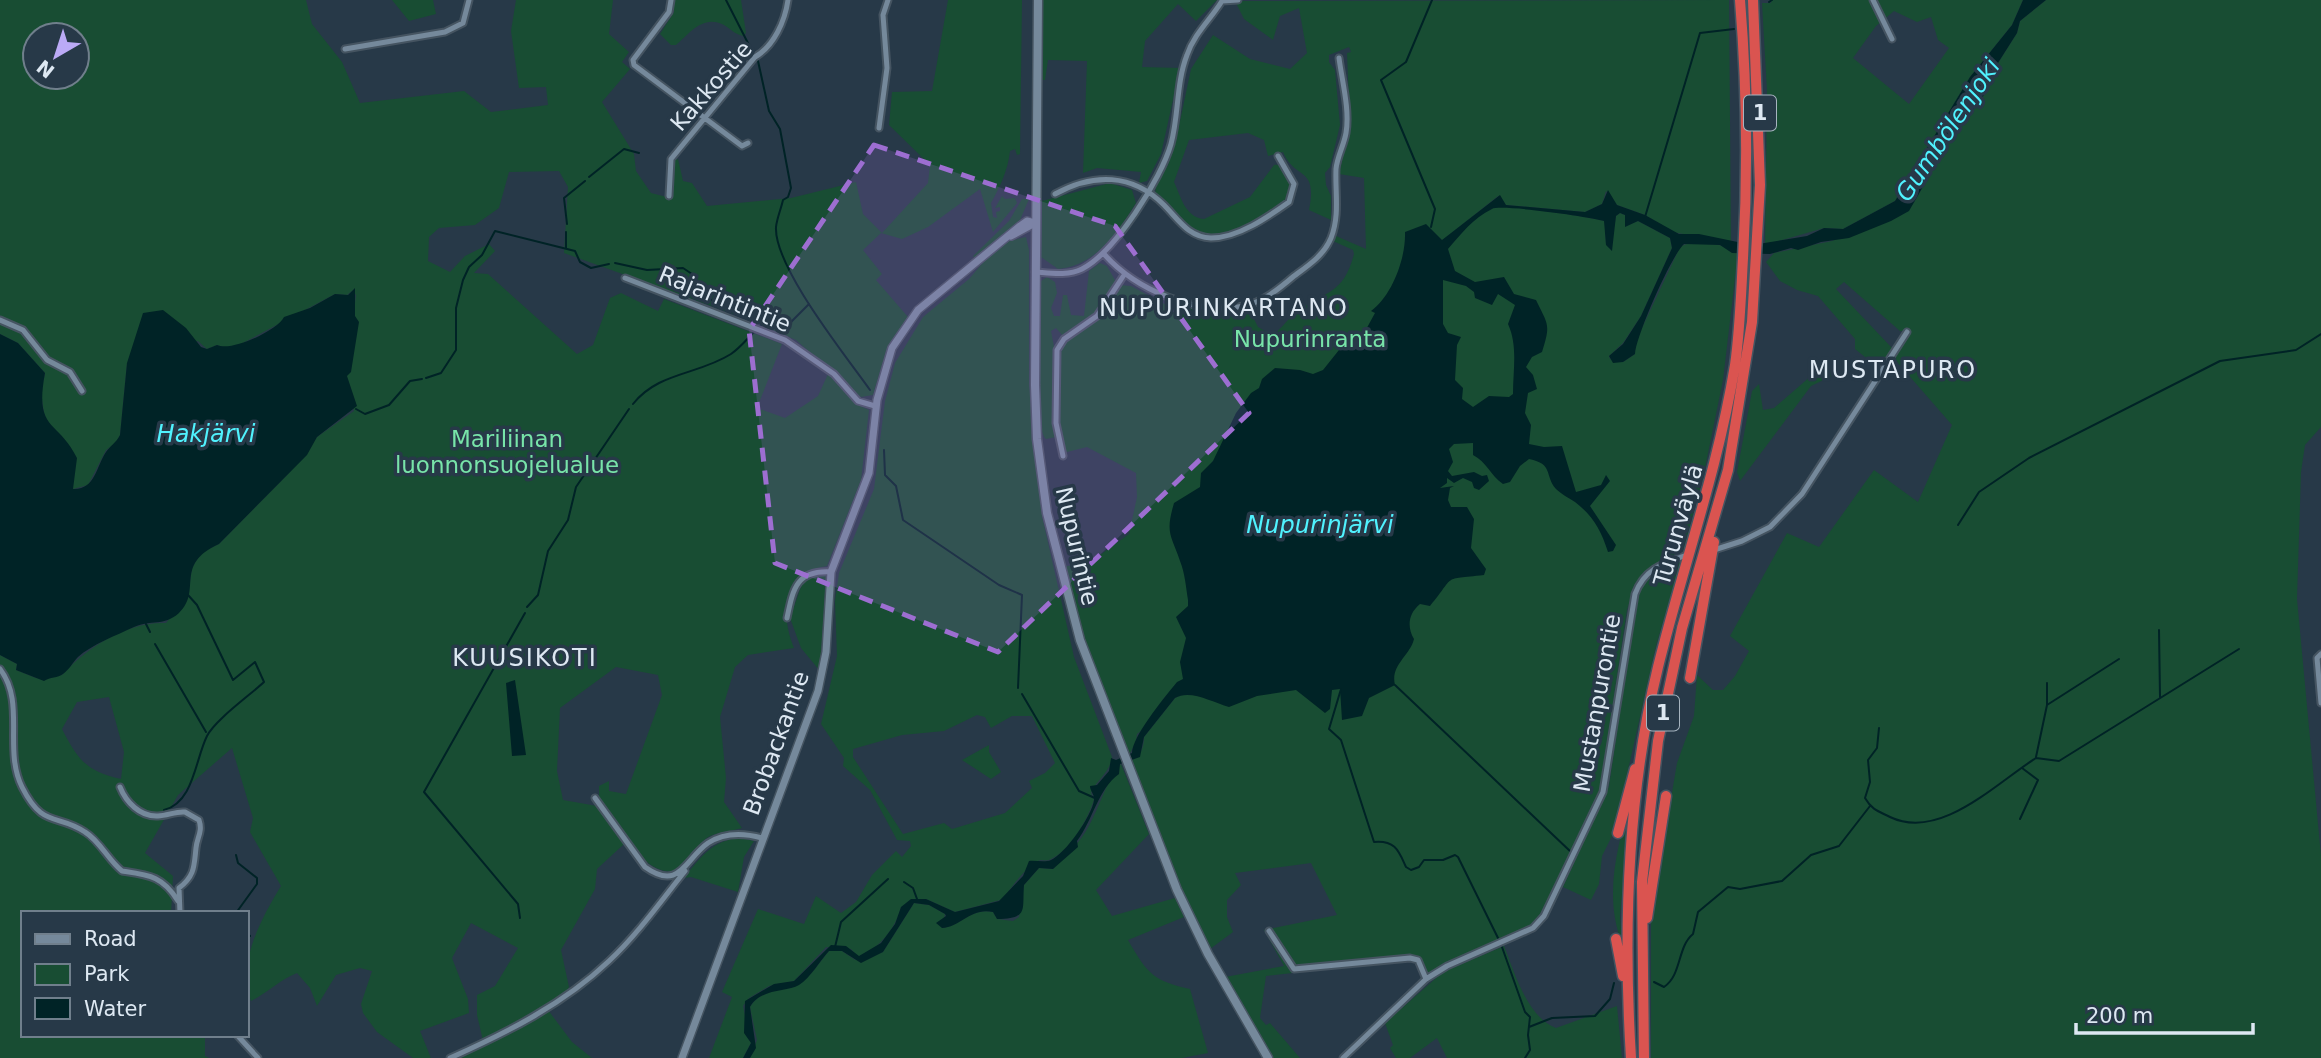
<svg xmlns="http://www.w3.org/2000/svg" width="2321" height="1058" viewBox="0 0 2321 1058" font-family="'DejaVu Sans',sans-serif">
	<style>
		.green { fill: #184d33; fill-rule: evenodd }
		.water { fill: #002326; fill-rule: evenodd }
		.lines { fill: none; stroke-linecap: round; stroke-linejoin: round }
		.stream { stroke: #002326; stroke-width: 2 }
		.minor-casing { stroke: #455461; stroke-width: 9 }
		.tertiary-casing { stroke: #455461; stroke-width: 10 }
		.secondary-casing { stroke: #455461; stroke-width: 11 }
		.motorway-casing { stroke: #455461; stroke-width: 13 }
		.minor { stroke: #75899b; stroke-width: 5 }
		.tertiary { stroke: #75899b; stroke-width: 7 }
		.secondary { stroke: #75899b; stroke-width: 8 }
		.motorway { stroke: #da5450; stroke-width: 10 }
		.marked { fill: #9d6ed1; fill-opacity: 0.2; stroke: #9d6ed1; stroke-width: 5; stroke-dasharray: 14 9; stroke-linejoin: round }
		.labels { text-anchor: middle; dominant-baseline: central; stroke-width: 7; stroke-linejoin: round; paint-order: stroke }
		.shield { fill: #273948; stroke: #a6b4bf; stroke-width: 2 }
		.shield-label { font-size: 21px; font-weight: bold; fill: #dde8f2 }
		.street-label { font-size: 23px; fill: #dde8f2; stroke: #273948 }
		.park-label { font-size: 23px; fill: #78e4a9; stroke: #273948 }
		.water-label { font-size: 24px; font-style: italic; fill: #50f2fe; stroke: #273948 }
		.neighbourhood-label { font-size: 24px; letter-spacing: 2px; fill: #dde8f2; stroke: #273948 }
	</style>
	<rect width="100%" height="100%" fill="#273948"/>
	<path class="green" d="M0 0H306L312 24 342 62 360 103 464 91 491 112 548 105 546 87 519 88 511 31 516 0H613L609 34 629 52 622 62 630 69 602 102 634 154 636 171 651 193 671 198 673 161 678 159 683 181 692 183 707 206 791 198 856 182 863 214 882 233 928 183 930 165 889 125 892 92 932 91 948 0H1022L1020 154 1017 155 1015 149 1010 151C1008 170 1000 187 991 203L993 217 997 218 996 212 1000 211V207L995 208 1002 196 1005 199 1015 198 1017 203 993 232 980 189 928 227 902 239 881 233 863 250 882 274 876 280 908 317 886 351 873 395 861 397 796 340 748 319 564 253 568 187 559 171 509 172 499 208 475 225 439 228 429 237 428 261 450 272 465 256 489 244 495 251 474 273 488 274 577 354 593 345 610 298 621 293 658 311 664 299 782 344 757 408 785 418 818 396 828 374 856 404 869 410 861 480 827 566C782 572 780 614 794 648L748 655 735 667 720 717 726 778 724 802 742 828C732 831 719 832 710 836 698 842 693 861 682 868 648 887 615 821 599 798V786L609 781V791L626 794 662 695 658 675 616 667 560 708 557 771 563 800 597 806 624 844 597 869 595 889 561 950 569 987 561 1001 548 1010 572 1042 592 1058H461L484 1045 477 1015V995L495 986 518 948 471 923 452 958 468 999 469 1013 420 1031 431 1058H413L377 1032 363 1013 361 1004 372 971 360 968 336 975 317 1006 310 988 297 973C279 980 269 992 251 1001 236 964 262 917 281 886L250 832 253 818 232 748 178 795 145 853 173 876 171 913H23V1035H205V1056L209 1058H0V655L17 664 16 670 36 678 62 675C86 648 128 621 166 623L188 595 192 568 201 552 219 544 288 474 317 437 354 411 346 376 356 295 352 291 347 295 335 294 237 346 226 348 217 345 207 349 198 341 127 363 120 435 116 443 106 450 88 485 73 489 63 440 45 419 41 393 45 373 18 343 0 334ZM35 35H77V77H35ZM109 697 124 752 121 779C86 771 78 760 62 729L77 702Z
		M392 0H433L436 14 409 21Z
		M674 0H741L746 33 743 36C734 34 730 28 722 24 702 15 689 34 676 45H671L660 34 674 12Z
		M1041 0H1217L1196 21 1178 4 1145 41 1142 67 1180 68 1161 154 1147 181 1139 183 1141 172 1097 168 1083 173 1087 61 1048 60 1045 80H1042Z
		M1729 0 1731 242 1672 232 1645 215 1617 205 1606 191 1602 204 1585 212 1506 205 1498 196 1442 241 1453 243C1458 231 1481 211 1494 207 1503 204 1593 217 1605 221L1606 245 1611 243 1616 216 1620 213 1625 215V226L1638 221 1670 238 1672 248 1641 316 1623 343 1609 356 1610 359 1623 362 1635 354V343L1680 247C1689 241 1711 242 1722 246 1729 249 1730 253 1738 253L1723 380 1704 473 1683 551C1649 566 1638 574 1627 610L1599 794 1545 908 1532 924 1440 966 1424 979 1417 962 1409 960 1266 976 1260 1018 1266 1025 1270 1023 1300 1058H1272L1225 977 1284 966 1264 930 1337 915 1311 863 1235 873 1241 885 1227 900V917L1233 932 1210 949 1179 883 1132 760C1141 757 1144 746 1144 737L1175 698 1182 694 1183 679 1164 698 1148 725 1137 734 1136 742 1129 755 1086 647 1063 567 1092 561 1129 534 1137 497 1136 473 1087 447 1067 452 1063 449 1058 425 1059 352 1068 339 1097 320 1120 285 1131 286 1168 306 1173 302 1187 305 1248 307 1258 327 1272 335C1281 330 1287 319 1296 313 1325 290 1343 296 1354 254L1353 250 1333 241 1336 236 1366 249 1364 178 1339 174 1350 125 1347 53 1351 52 1349 47 1329 55V62L1335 70 1340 125 1330 167 1325 173 1326 185 1331 196V220L1309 210C1318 165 1295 181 1283 152L1268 156 1264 140 1248 133 1189 140 1174 182C1181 197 1185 217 1204 219L1250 197 1274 165C1285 163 1290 177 1292 186 1290 191 1289 197 1285 201 1272 216 1221 239 1201 234 1184 229 1168 208 1155 196L1156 186 1168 165 1176 140 1191 69 1213 35 1250 59 1290 69 1307 53 1299 8 1280 16 1273 40 1244 19 1235 1ZM1380 327 1341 689 1265 682 1212 462Z
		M1771 0H2023L2012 25 1970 77 1895 201 1843 229 1824 228 1768 244H1765L1767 91 1762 3H1771ZM1894 11 1917 22 1931 17 1938 40 1949 48 1909 104 1853 58 1876 26Z
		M2046 0H2321V427L2305 445 2301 472 2297 599 2321 856V1058H1651V916L1677 763 1694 716 1697 675 1713 690H1723L1735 676 1749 651 1730 636 1787 533 1819 547 1874 470 1918 502 1952 425 1891 355 1907 332 1900 331 1844 282 1836 289 1892 348 1879 368 1855 349V339L1818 296 1797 290 1780 281 1766 262 1774 253 1832 241 1913 204 1948 143 1984 95 1991 74 2017 33 2020 21Z
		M1110 183 1132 190 1136 203C1117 233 1097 265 1058 269L1041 257 1042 201Z
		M1022 199H1029L1020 220 975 259 973 256 1009 221Z
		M1026 237 1029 250V383L1042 516 1074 657 1112 757C1110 773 1096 780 1091 793L1094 800C1087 820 1071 850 1051 859 1048 861 1044 860 1041 860 1030 862 1009 889 1004 899L955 912 926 899 901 907C896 928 879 949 858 957L851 949 826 947 794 981 769 986 749 998 743 1006 751 1043 743 1058H709L732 997 722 992 758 909 804 924 816 896 841 913 856 902 872 875 896 851 902 857 911 846 910 841 897 840 870 790 843 766 844 758 821 724 837 656 835 601 839 573 874 489 885 401 895 363 923 317 969 279 986 259 1009 241ZM977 715 985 717 991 728 1012 716H1032L1055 763 1045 773 1029 781 1032 788 1005 813 952 829 944 823 903 834 853 757V749L902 735 944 731Z
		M1100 263 1107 266 1116 282 1095 314 1063 336 1056 328 1051 331 1055 352 1056 437 1046 439C1032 427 1038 307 1038 283L1047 277 1055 282 1057 293 1051 308 1054 316H1060L1063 295H1067L1071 315 1084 316 1089 271Z
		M1831 368 1834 375 1811 386 1740 481 1737 472 1752 391 1759 384 1763 410 1774 408 1811 376Z
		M1681 561 1656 646 1614 832 1602 856 1599 884 1591 900 1563 887 1609 786 1636 603C1643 579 1657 567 1681 561Z
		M819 573 826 575 820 671 801 648 790 618 803 581Z
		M989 745V752L1001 772 991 779 962 760Z
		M1121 764 1149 834 1096 890 1112 916 1175 898 1184 917 1128 940C1147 973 1153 981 1190 989L1208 1053 1182 1058H750L757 1040 750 1007C760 989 783 991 799 984 809 979 821 960 829 951H842L855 960 883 952 914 903 929 905 945 914 942 928C961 926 971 907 993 912L997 919 1013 921 1019 917 1024 885 1039 868 1053 869C1064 856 1077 846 1086 831 1100 808 1105 782 1121 764Z
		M1631 798 1620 916 1622 943C1603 895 1618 845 1631 798Z
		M740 838 754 841 744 857 738 892 691 877 684 878C700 858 712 840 740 838Z
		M1504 946C1515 973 1527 1017 1556 1028L1617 1006 1622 1058H1447L1437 1038 1410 1058H1396L1390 1048 1393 1045 1385 1023 1443 972Z"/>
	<path class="water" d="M2023 0H2046L2020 21 2017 33 1991 74 1984 95 1948 143 1909 211 1891 221 1849 238 1821 242 1798 250 1791 248 1770 254 1732 253 1720 245 1684 244C1671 256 1636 336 1635 354L1623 362 1613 363 1609 356 1623 344 1641 316 1672 248 1670 238 1638 221 1625 227V215L1620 213 1616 216 1612 251 1606 245 1604 221C1591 217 1501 204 1492 209 1473 218 1461 234 1448 249L1455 271 1475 282 1504 277 1514 294 1536 300C1548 325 1551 324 1542 352L1532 357 1526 367 1533 375 1537 389 1528 393 1525 413 1531 425 1529 444 1544 447 1562 446 1576 492 1601 485 1606 475 1610 481 1590 506 1616 545 1613 551 1608 552C1601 530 1593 516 1575 502 1569 498 1561 494 1556 489 1544 475 1554 464 1529 459L1520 466 1510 482 1503 484C1490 475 1487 462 1473 455V443L1454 444 1449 449 1453 462 1448 471 1452 476 1474 472 1482 476 1487 475 1489 481 1479 490 1474 488 1472 482 1463 478 1454 483 1447 478V483L1440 488 1454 486 1450 488 1448 500 1451 507H1467L1474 519 1471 548 1486 569 1484 575C1440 580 1457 574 1430 606L1420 604C1408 614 1407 627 1414 639 1410 656 1390 665 1395 685L1369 698 1362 716 1342 720 1340 689 1332 690 1330 709 1325 713 1296 690 1257 696 1229 707C1212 702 1190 689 1175 698L1144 737 1140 757 1120 764 1119 774C1098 789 1093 820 1077 841L1078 847 1053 869 1039 868 1024 885C1022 911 1029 918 997 919L993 912C971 907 961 927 942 928L936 923 946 916 945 914 929 905 914 903 883 952 861 963 842 951H829C820 961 810 978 799 985 787 992 761 988 750 1007L756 1048 750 1058H743L751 1043 744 1033 745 1001 774 984 794 981 831 945 846 946 859 956 881 943 895 924 901 907 911 899H926L955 912 999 901 1023 876 1029 861C1036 860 1044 863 1051 860 1065 854 1092 816 1094 800 1095 795 1090 791 1090 786L1097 785 1109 771 1111 758 1116 760 1132 753C1132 737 1163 699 1177 682L1183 679 1180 662 1186 638 1176 617 1188 606V600C1186 588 1185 573 1180 561 1171 534 1165 534 1174 503L1200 487 1201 473 1213 461 1236 413 1251 393 1259 388 1262 379 1275 368 1300 370 1313 374 1323 370 1343 345 1363 335 1375 313 1371 311C1392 296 1406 258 1405 232L1426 224 1442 240 1500 195 1506 205 1585 212 1602 204 1608 190 1617 205 1645 215 1679 234H1699L1752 245 1807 236 1824 228 1843 229 1895 201 1970 77 2012 25ZM1443 280 1466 286 1474 292 1475 298 1492 305 1498 294 1515 305 1508 324C1518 346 1513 369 1513 394L1509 397 1489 396 1473 407 1462 399 1463 388 1455 380 1457 345 1461 337 1448 333 1443 324Z
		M355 288V316L359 322 351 372 347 376 357 406 317 437 307 455 219 544C173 565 203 590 179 613 163 627 152 619 134 627 117 635 91 645 78 657 73 662 69 670 63 674 58 678 50 677 44 681L16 670 17 664 0 655V334L18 343 45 373C34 432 58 419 77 458L73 489C95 490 96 467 106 452 110 446 116 443 120 435L127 363 143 313 163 310 186 328 201 347 207 349 217 345C232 352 278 330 284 317L310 308 335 294 348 295Z
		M515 680 526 755 512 756 506 683Z"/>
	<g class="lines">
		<path class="stream" d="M726 0 753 53
			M1769 2 1772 0
			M758 61 769 111 780 129 791 188 788 197 783 200C781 209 777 218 776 227 774 267 846 356 870 390
			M589 177 624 149 639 153
			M1645 217 1700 33 1734 29
			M567 224 564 198 585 181
			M1431 227 1435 209 1381 80 1406 62 1432 0
			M566 248V232
			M615 263 647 270 683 268 692 274 698 298 738 303 788 325 809 304
			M760 326 769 317
			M426 378 441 373 456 350V308L463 280 469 267 482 255 495 231 575 251 580 262 591 268 609 264
			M633 404C658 372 698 375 731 354 740 348 747 339 755 331
			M356 409 365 414 389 405 410 381 422 379
			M884 450 885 475 896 486 903 520 999 585 1022 595 1018 688
			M1958 525 1979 492 2029 458 2220 361 2296 350 2321 334
			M527 607 538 595 548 551 568 520 576 487 629 409
			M146 624 150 632
			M2159 630 2160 697
			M155 644 206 732
			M1395 685 1571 852
			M1341 689 1329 729 1341 740 1374 842C1396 840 1399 852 1406 867L1411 870 1419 867 1424 860H1443L1455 855 1458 857 1498 938
			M1022 694 1079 791 1097 799
			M2047 705 2119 659
			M1879 728 1877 748 1868 760 1870 782 1865 798C1872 810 1878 811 1890 817 1940 841 1995 784 2036 758
			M2036 757 2047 705V683
			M2036 758 2059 761 2239 649
			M164 810C194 802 195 760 207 736 215 720 249 696 264 682L255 662 233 680 197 605 188 595
			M2020 819 2038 780 2022 768
			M236 855 238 863 257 878V884L236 913
			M904 882 913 888 917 899
			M520 918 518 904 424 792 525 613
			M247 933 250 936
			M835 947 841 922 888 879
			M1502 947 1525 1012 1530 1017 1528 1035 1530 1050 1525 1058
			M1654 982 1664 987C1682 975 1677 947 1693 934L1698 912 1728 887 1740 889 1782 881 1811 855 1839 846 1870 806
			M1529 1027 1552 1018 1595 1016 1610 999 1614 983"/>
		<defs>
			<path id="minor" d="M671 0 669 12 633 60 634 65 742 146 748 143
				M1873 0 1892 39
				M345 49 445 32 463 23 469 0
				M879 128 887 68 883 15 888 0
				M1055 194C1093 173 1132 173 1164 205 1178 219 1188 237 1211 238 1238 238 1268 217 1289 202L1294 184 1278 156
				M669 196 671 159 755 57C774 46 785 21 788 0
				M1104 254C1135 289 1196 316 1244 306 1263 302 1280 288 1294 276 1309 265 1324 255 1331 238 1340 215 1335 193 1336 169 1337 157 1344 145 1346 133 1350 110 1342 81 1339 58
				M1035 272C1050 273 1068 276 1082 269 1115 252 1161 179 1171 144 1179 115 1176 83 1187 55 1194 34 1211 19 1222 1L1238 0
				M625 278 785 340 834 374 858 401 875 406
				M0 320 23 330 47 360 70 372 82 391
				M1063 456 1056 423 1057 350 1064 339 1097 316 1124 275
				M1717 549 1742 541 1770 527 1802 494 1907 332
				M787 618C793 589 796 570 831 572
				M2321 654 2317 658 2321 703
				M0 669C26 703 3 749 22 787 43 829 57 813 85 832 100 841 108 860 122 871 149 875 163 876 178 901
				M120 787C126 802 140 817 158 816 167 816 176 811 185 812L199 820C203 832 197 837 196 848 194 866 195 876 179 888L180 913
				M595 798 645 867C680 892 685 859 708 843 725 832 744 833 762 838
				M1269 931 1294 969 1410 958 1418 960 1426 979
				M237 1035 258 1058
				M450 1058C506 1033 564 1004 609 961 637 935 661 901 685 871
				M1343 1058 1426 979 1447 966 1533 928 1544 916 1603 792 1635 594C1644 570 1661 564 1684 556"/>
			<path id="tertiary" d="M1011 236 1035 223
				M682 1058 818 691 826 652 831 572 869 473 877 400 892 348 918 310 1020 226 1027 221 1035 223"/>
			<path id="secondary" d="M1038 0 1035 385 1037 439 1047 513 1080 640 1177 890 1208 954 1268 1058"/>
			<path id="motorway" d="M1690 678 1714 542
				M1618 833 1635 769
				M1647 918 1666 796
				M1616 939 1623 976
				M1631 1058C1623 929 1627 794 1658 667 1683 566 1718 469 1735 365 1740 330 1741 294 1743 258 1748 172 1747 86 1740 0
				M1644 1058 1642 882 1658 741 1682 628 1728 470 1752 322 1760 185 1753 0"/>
		</defs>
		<use href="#minor" class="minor-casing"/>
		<use href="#tertiary" class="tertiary-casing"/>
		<use href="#secondary" class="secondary-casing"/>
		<use href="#motorway" class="motorway-casing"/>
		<use href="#minor" class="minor"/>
		<use href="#tertiary" class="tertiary"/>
		<use href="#secondary" class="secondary"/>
		<use href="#motorway" class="motorway"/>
	</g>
	<path class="marked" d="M874 145 1115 226 1249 413 998 652 775 563 749 330Z"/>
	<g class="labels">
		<g class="shield">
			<rect x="1744" y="95.5" width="32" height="35" rx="5"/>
			<rect x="1647" y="695.5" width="32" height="35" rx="5"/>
		</g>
		<g class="shield-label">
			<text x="1760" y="113">1</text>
			<text x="1663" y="713">1</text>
		</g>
		<g class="street-label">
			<text transform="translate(711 86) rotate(-49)">Kakkostie</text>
			<text transform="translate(725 299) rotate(22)">Rajarintintie</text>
			<text transform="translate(1678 525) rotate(-74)">Turunväylä</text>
			<text transform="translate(1077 546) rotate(77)">Nupurintie</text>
			<text transform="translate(1597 703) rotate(-80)">Mustanpurontie</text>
			<text transform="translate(776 743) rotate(-70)">Brobackantie</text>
		</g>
		<g class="park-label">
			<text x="1310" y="339">Nupurinranta</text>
			<text x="507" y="439">Mariliinan<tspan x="507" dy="26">luonnonsuojelualue</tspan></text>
		</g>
		<g class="water-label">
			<text transform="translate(1948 130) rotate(-56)">Gumbölenjoki</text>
			<text x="206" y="434">Hakjärvi</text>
			<text x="1320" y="525">Nupurinjärvi</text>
		</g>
		<g class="neighbourhood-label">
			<text x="1224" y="308">NUPURINKARTANO</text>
			<text x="1893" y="370">MUSTAPURO</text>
			<text x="525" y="658">KUUSIKOTI</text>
		</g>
	</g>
	<rect x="21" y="911" width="228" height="126" fill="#273948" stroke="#707f8c" stroke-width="2"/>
	<rect x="35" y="934" width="35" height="10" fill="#75899b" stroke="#707f8c" stroke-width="2"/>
	<text x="84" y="946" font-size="21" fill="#dde8f2">Road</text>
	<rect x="35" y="964" width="35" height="21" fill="#184d33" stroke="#707f8c" stroke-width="2"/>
	<text x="84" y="981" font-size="21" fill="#dde8f2">Park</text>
	<rect x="35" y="998" width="35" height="21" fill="#002326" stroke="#707f8c" stroke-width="2"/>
	<text x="84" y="1016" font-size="21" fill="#dde8f2">Water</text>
	<g transform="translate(56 56) rotate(219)"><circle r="33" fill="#273948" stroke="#707f8c" stroke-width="2"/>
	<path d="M0-5L12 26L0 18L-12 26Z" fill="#bbaaf6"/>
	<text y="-10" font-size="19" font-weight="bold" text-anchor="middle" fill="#dde8f2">N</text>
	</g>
	<path d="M2076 1023v10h177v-10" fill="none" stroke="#dde8f2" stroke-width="3.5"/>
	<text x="2086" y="1023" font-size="21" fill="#dde8f2" stroke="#273948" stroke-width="5" paint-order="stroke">200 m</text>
</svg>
